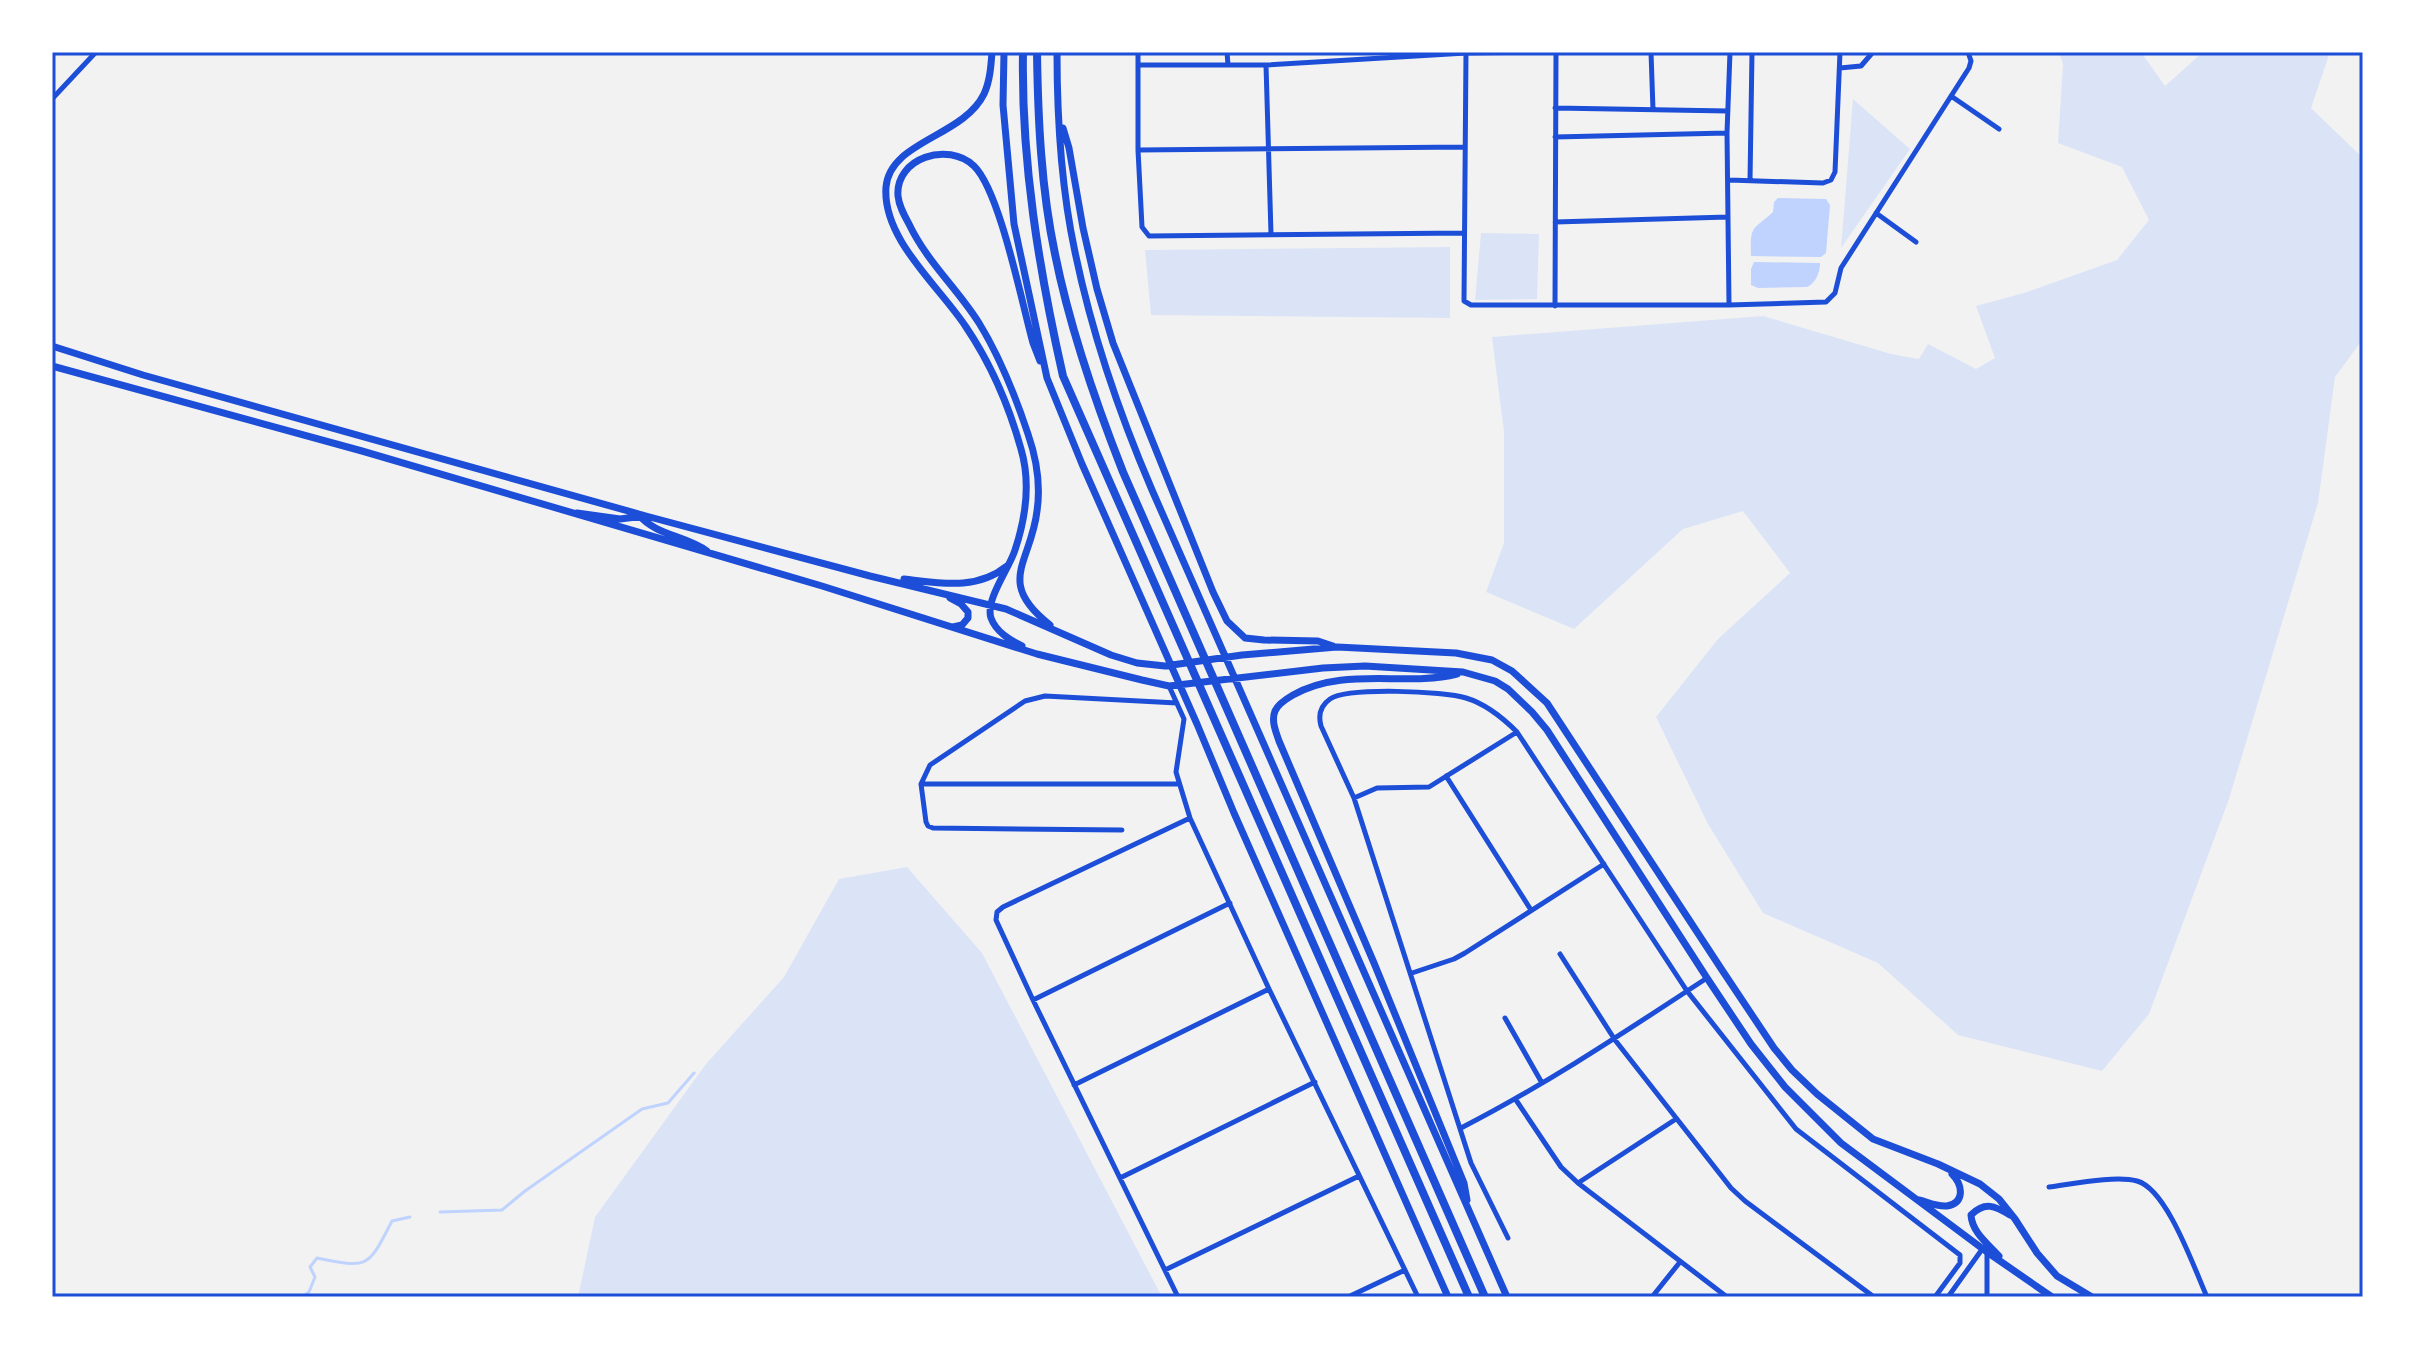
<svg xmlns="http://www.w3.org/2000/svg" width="2415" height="1349" viewBox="0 0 2415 1349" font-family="'Open Sans',sans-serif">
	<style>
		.green { fill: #dbe4f7 }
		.water { fill: #bfd3fe }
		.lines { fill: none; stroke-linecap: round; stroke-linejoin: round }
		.stream { stroke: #bfd3fe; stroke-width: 3 }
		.minor { stroke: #1d4ed8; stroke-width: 5 }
		.primary { stroke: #1d4ed8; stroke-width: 7 }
		.motorway { stroke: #1d4ed8; stroke-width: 8 }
		.neatline { fill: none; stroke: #1d4ed8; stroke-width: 3 }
	</style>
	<rect width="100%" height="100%" fill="#f2f2f2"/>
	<path class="green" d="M2059 52H2141L2165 86 2203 52H2330L2311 108 2363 158V339L2335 377 2318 503 2229 799 2149 1014 2102 1071 1958 1035 1878 963 1763 913 1708 824 1656 717 1718 639 1790 573 1743 511 1683 529 1574 629 1486 592 1504 543V432L1492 337 1763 316 1891 354 1919 359 1928 344 1976 369 1995 358 1976 306 2024 293 2117 260 2149 220 2122 167 2058 143 2063 64Z
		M1853 99 1910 149 1841 248Z
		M1481 233 1539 234 1537 299 1475 300Z
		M1450 247V318L1151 315 1145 250Z
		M907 867 982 953 1162 1297H578L595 1217 706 1064 784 977 839 879Z"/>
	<path class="water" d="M1778 198 1826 199 1830 205 1826 253 1821 257 1751 256C1750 225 1752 231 1773 212L1774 202Z
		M1754 262 1820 263C1820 272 1816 283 1807 287L1758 288 1751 285V269Z"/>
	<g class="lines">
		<path class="stream" d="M440 1212 502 1210 525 1191 642 1109 668 1103 694 1073
			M302 1297 309 1292 315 1277 310 1267 317 1258C370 1269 368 1267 392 1221L410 1217"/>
		<path class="minor" d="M1138 52V150L1142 227 1149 236 1464 233
			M1227 52 1228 65
			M1466 52 1464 301 1471 305H1729L1826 302 1835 293 1841 268 1969 68 1971 61 1968 52
			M1651 52 1653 110
			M1138 65H1266L1466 53 1556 52
			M1266 65 1271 234
			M1840 68 1861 66 1873 52
			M1951 96 1999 129
			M52 99 96 52
			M1555 108 1728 111
			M1555 137 1727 133
			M1138 150 1465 147
			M1729 180 1823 183 1831 180 1835 172 1840 52
			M1750 181 1752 52
			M1876 213 1916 242
			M1555 222 1728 217
			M1729 305 1727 133 1730 52
			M1555 306 1556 52
			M1169 686 1184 719 1176 772 1190 818 1269 989 1418 1297
			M1177 703 1045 696 1025 701 930 765 921 784H1179
			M1446 776 1531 910
			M921 784 926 822 928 826 933 828 1122 830
			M1354 798 1377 788 1429 787 1517 732
			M1560 954 1615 1040 1731 1188 1745 1201 1874 1297
			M1412 973 1454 959 1465 953 1604 864
			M1033 1000 1230 903
			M1505 1018 1542 1083
			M1074 1085 1269 989
			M1516 1100 1561 1167 1578 1183 1727 1297
			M1461 1128C1547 1084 1626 1031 1707 978
			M1120 1178 1315 1082
			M1578 1183 1676 1119
			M2049 1187C2072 1184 2116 1175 2137 1181 2167 1189 2194 1268 2207 1297
			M1508 1238 1471 1163 1354 798 1321 726C1318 715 1320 706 1330 699 1348 687 1444 691 1466 698 1486 704 1502 717 1517 732L1687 991 1796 1129 1960 1255V1263L1935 1297
			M1987 1253V1297
			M1165 1270 1359 1176
			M1178 1297 1033 1000 996 920 997 912 1003 907 1190 818
			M1348 1297 1405 1270
			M1652 1297 1680 1262
			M1948 1297 1983 1248"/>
		<path class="primary" d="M992 52C991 66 990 81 984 94 963 137 890 141 886 187 882 239 940 287 966 327 991 364 1009 406 1021 449 1031 483 1026 517 1015 550 1009 569 985 600 991 618 996 632 1010 640 1022 646
			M1004 52 1003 105 1014 224 1047 378 1082 464 1197 724 1234 813 1448 1297
			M1057 52C1057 119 1061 187 1075 252 1092 334 1119 413 1152 490L1507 1297
			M1063 128 1069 148 1083 228 1097 289 1113 343 1213 592 1227 621 1245 638 1264 640 1318 641 1333 646
			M52 346 143 375 646 516 870 576 1006 609 1111 655 1137 663 1165 666 1242 655 1337 647 1456 653 1492 660 1512 671 1547 703 1722 970 1774 1048 1792 1070 1817 1094 1873 1139 1938 1164 1980 1184 1999 1199 2015 1219 2037 1253 2057 1276 2092 1297
			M1040 361 1033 343C1022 304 1000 191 974 166 948 141 895 158 898 196 899 206 904 215 909 224 927 262 957 288 979 323 1000 357 1015 395 1028 434 1037 460 1041 484 1037 511 1031 563 995 582 1050 625
			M52 366 362 451 822 586 1037 654 1142 680 1169 686 1323 668 1365 666 1463 672 1495 681 1508 689 1532 712 1547 730 1707 978 1751 1044 1785 1087 1841 1143 1987 1252 2052 1297
			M577 513 620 519 644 516
			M638 514C656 536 685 535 707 551
			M904 579C940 583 976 591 1007 566
			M950 598 961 604 968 612V618L962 625 953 627
			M1457 674C1404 687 1344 666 1293 695 1286 699 1278 704 1275 711 1271 721 1276 732 1279 741L1374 963 1464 1183 1467 1200
			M1919 1200C1927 1202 1937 1207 1947 1206 1965 1203 1963 1185 1952 1174
			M1999 1256C1987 1243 1972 1232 1971 1215 1985 1201 1995 1206 2010 1215"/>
		<path class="motorway" d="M1023 52C1021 161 1039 270 1063 376L1469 1297
			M1037 52C1038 119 1041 188 1055 254 1070 329 1095 401 1123 472L1485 1297"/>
	</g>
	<rect width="2415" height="1349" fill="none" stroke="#ffffff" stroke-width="108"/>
	<rect x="54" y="54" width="2307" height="1241" class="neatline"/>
</svg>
